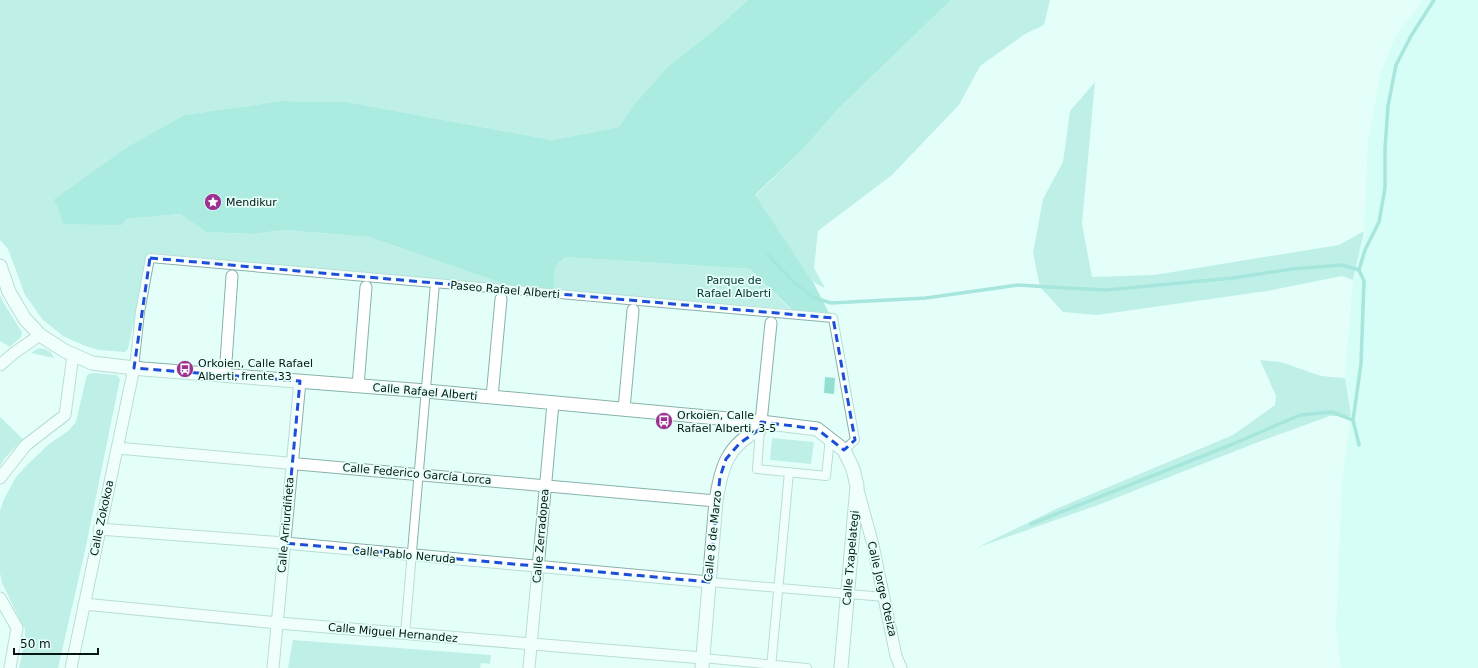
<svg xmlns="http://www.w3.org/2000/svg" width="1478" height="668" viewBox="0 0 1478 668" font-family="'DejaVu Sans',sans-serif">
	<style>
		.built { fill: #c5fcf1 }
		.green { fill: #92ded1 }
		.forest { fill: #69d2c2 }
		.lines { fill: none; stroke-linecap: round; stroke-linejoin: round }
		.stream { stroke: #5ec8b8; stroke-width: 3.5 }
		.pedestrian-casing { stroke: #87b2aa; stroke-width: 10 }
		.minor-casing { stroke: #87b2aa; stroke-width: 13 }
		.tertiary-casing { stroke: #87b2aa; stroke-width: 15 }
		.pedestrian { stroke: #fff; stroke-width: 8 }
		.minor { stroke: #fff; stroke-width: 11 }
		.tertiary { stroke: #fff; stroke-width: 13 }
		.marked { fill: none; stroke: #1d4ed8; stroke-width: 3; stroke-dasharray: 8 5; stroke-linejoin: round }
		.labels { text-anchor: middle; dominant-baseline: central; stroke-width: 3.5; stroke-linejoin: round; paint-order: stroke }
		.poi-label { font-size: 11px; fill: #051512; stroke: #e4fff9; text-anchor: start }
		.park-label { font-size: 11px; fill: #00312b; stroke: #e4fff9 }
		.street-label { font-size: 11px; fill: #051512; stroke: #e4fff9 }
	</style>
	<rect width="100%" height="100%" fill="#e4fff9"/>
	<path class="built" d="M1423 0H1478V668H1341L1336 629 1342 482 1350 416 1345 378 1353 280 1364 231 1368 141 1380 76 1395 37Z"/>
	<path class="green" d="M0 0H748L712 32 619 127 552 140 347 102 282 101 184 115 127 147 54 199 126 219 180 214 206 232 253 234 284 230 369 237 510 286 149 253 128 349 125 352 98 350 83 345 63 336 43 320 25 295 8 249 0 240Z
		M951 0H1050L1044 25 1025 34 980 66 959 105 892 175 818 231 814 268 825 288 813 282 755 196 803 149 838 109Z
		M1095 82 1082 224 1092 277 1154 275 1339 245 1364 231 1353 280 1342 276 1267 291 1097 315 1063 312 1040 287 1033 253 1043 199 1063 162 1070 111Z
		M565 257 750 269 790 309 554 290 555 267Z
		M0 295 3 302 22 332 21 337 10 347 0 341Z
		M38 348C46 349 51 350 54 358L31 353Z
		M1260 360 1281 362 1321 376 1345 378 1351 416H1330L1261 441 1098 505 976 548 1058 508 1233 435 1275 405 1276 396Z
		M93 373 117 375 120 379 85 551 58 668H19L25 640V630L2 583 0 573V511L4 499 16 477 25 467 49 444 68 431 76 422 86 378 88 374Z
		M825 377 835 378 834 394 824 393Z
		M0 417 23 439 5 458 0 466Z
		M772 438 814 442 811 464 770 460Z
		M293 640 491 655 490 664 481 663 480 668H288Z"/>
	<path class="forest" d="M748 0H951L838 109 803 149 755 195 813 282 829 313 792 310 750 269 565 257 555 267 554 290 510 286 369 237 284 230 253 234 206 232 180 214 126 219 122 225 64 224 54 199 127 147 184 115 282 101 347 102 552 140 619 127 634 105 668 67 712 32Z"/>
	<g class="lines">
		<path class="stream" d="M768 255 792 280 812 297 831 303 926 298 1018 285 1066 288 1106 290 1233 278 1292 269 1342 265 1359 270
			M1359 445 1353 420 1361 364 1364 281 1359 270 1365 250 1379 222 1385 188V149L1388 106 1396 65 1411 36 1434 0
			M1031 524 1233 444 1300 415 1332 412 1353 420"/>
		<defs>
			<path id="pedestrian" d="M134 368 140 312 150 258 833 318 855 440 844 450
				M760 429 757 469 826 476 830 438
				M709 582 884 597
				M405 634 435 283
				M703 658 807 668
				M771 668 789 472"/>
			<path id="minor" d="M0 365 14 353 40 335
				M225 376 232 276
				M358 386 366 287
				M492 397 501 299
				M624 409 633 310
				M761 422 771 323
				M117 448 716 501
				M0 478 26 445 65 415 73 355
				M858 490 873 545 896 656 901 668
				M99 529 285 543 709 582
				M0 598 17 628 10 668
				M84 604 278 623 703 658
				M71 668 134 368
				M273 668 300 381
				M529 668 553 403"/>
			<path id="tertiary" d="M0 266 9 292 25 319 40 335 65 351 92 363 143 369 426 391 761 422 817 429 844 450 853 469 857 486 841 668
				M702 668 716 501C721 468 727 445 760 429L761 422"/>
		</defs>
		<use href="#pedestrian" class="pedestrian-casing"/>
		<use href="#minor" class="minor-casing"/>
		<use href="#tertiary" class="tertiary-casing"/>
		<use href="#pedestrian" class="pedestrian"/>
		<use href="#minor" class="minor"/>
		<use href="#tertiary" class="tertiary"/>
	</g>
	<path d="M0 0H1478V668H0ZM150 258 833 318 855 440 844 450 817 429 761 422 760 429 740 443 726 459 720 477 709 582 285 543 300 381 134 368Z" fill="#e4fff9" fill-opacity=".55" fill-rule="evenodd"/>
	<path class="marked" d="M150 258 833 318 855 440 844 450 817 429 761 422 760 429 740 443 726 459 720 477 709 582 285 543 300 381 134 368Z"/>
	<defs>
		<symbol id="sight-disc" viewBox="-11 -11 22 22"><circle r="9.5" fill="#9b3091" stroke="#e4fff9"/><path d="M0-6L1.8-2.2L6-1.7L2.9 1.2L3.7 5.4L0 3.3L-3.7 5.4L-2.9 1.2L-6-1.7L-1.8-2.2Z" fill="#fff"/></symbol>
		<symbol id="bus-disc" viewBox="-11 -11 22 22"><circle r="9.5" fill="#9b3091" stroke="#e4fff9"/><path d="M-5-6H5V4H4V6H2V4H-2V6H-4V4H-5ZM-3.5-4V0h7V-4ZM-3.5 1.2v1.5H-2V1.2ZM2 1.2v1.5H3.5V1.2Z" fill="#fff"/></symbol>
	</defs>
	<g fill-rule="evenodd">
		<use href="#sight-disc" x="203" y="192" width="20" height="20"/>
		<use href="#bus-disc" x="175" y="359" width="20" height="20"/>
		<use href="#bus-disc" x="654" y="411" width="20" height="20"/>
	</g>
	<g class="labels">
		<g class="poi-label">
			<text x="226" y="202">Mendikur</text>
			<text x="198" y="363">Orkoien, Calle Rafael<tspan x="198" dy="13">Alberti, frente 33</tspan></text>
			<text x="677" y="415">Orkoien, Calle<tspan x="677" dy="13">Rafael Alberti, 3-5</tspan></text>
		</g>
		<g class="park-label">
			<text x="734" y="280">Parque de<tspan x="734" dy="13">Rafael Alberti</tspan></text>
		</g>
		<g class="street-label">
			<text transform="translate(505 290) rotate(5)">Paseo Rafael Alberti</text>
			<text transform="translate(425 392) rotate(5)">Calle Rafael Alberti</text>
			<text transform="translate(417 474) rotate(5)">Calle Federico García Lorca</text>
			<text transform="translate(102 518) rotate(-78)">Calle Zokokoa</text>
			<text transform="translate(286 525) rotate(-85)">Calle Arriurdiñeta</text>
			<text transform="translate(541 536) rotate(-85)">Calle Zerradopea</text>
			<text transform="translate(713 536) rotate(-84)">Calle 8 de Marzo</text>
			<text transform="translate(404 555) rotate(5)">Calle Pablo Neruda</text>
			<text transform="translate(851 558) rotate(-85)">Calle Txapelategi</text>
			<text transform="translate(882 589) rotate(77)">Calle Jorge Oteiza</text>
			<text transform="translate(393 633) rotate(5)">Calle Miguel Hernandez</text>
		</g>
	</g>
	<path d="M14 648v6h84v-6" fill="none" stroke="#051512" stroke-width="2"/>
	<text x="20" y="648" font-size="12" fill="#051512" stroke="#e4fff9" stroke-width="3" paint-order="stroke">50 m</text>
</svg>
